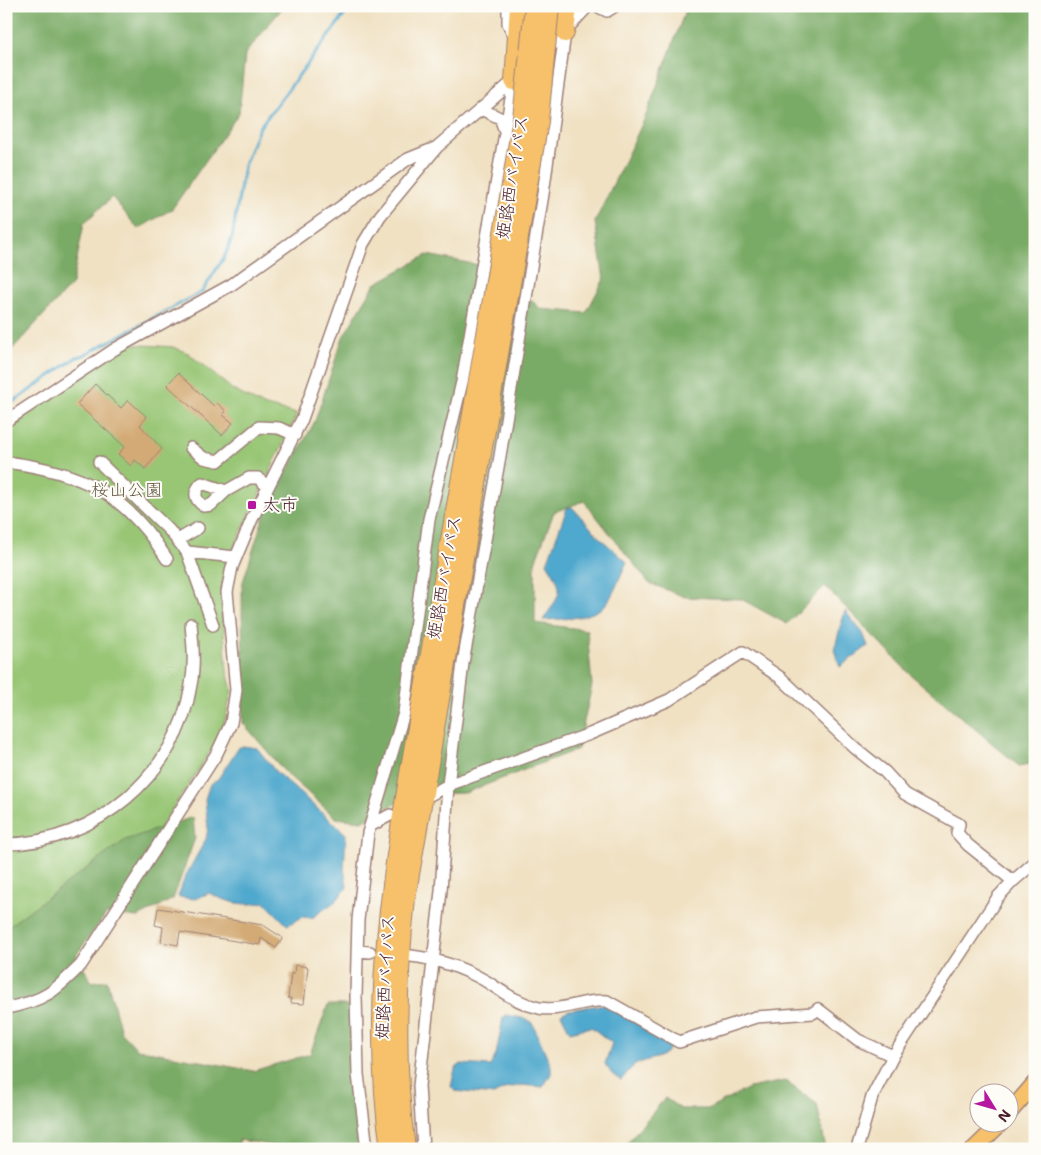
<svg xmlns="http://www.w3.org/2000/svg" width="1041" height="1155" viewBox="0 0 1041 1155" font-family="'Shantell Sans','Klee One',sans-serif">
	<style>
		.green { fill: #98c674; stroke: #717250 }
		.forest { fill: #7aab66; stroke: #626548 }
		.water { fill: #50a8cd; stroke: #4d647c }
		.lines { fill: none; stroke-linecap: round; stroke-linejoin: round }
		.stream { stroke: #50a8cd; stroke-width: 3 }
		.building { fill: #d3aa74 }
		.minor-casing { stroke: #9d8077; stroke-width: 14 }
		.major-casing { stroke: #9d8077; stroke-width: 18 }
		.highway-casing { stroke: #9d8077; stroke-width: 20 }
		.minor { stroke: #fff; stroke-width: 11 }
		.major { stroke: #f6c16b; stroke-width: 15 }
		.highway { stroke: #f6c16b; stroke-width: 18 }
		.highway-bridge-casing { stroke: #9d8077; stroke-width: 20; stroke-linecap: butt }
		.highway-bridge { stroke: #f6c16b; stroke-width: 18 }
		.poi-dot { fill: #b5179e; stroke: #fdfcf7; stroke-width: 2 }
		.labels { text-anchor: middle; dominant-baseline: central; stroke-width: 4; stroke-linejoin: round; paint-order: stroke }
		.street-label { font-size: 18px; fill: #4a1f2b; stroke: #fdfcf7 }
		.park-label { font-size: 18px; fill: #655945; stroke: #fdfcf7 }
		.poi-label { font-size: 18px; fill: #4a1f2b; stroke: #fdfcf7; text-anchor: start }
	</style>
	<rect width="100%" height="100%" fill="#fdfcf7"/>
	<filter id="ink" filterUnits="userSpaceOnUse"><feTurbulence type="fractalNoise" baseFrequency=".02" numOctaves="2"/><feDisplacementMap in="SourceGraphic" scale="10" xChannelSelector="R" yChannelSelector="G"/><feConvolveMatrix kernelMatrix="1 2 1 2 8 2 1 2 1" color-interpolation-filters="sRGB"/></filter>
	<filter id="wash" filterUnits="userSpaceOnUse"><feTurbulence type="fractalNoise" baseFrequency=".0096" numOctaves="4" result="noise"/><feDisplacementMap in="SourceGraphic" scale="20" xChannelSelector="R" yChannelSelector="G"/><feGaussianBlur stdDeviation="1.12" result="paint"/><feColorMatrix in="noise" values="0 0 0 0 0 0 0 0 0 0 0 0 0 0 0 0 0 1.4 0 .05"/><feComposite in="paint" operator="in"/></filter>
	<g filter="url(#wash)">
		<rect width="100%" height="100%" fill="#f0e1c3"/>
		<path class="green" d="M130 344 173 347 188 353 233 390 262 405 297 414 228 560 221 592 227 671 232 691 221 735 156 834 6 935V424Z"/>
		<path class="forest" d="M6 6H284L245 54 239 113 172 209 138 229 112 197 84 223 72 284 6 356Z
			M687 6H1035V763L1019 766 911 675 825 586 787 624 741 599 685 597 649 583 584 501 554 512 535 562V623L587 630 592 685 578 749 465 793 414 794 362 821 336 818 286 773 243 723 242 585 265 512 315 421 343 337 375 284 427 255 495 268 541 309 586 313 604 279 595 222 645 118Z
			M193 817 195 838 173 899 138 917 106 914 76 955 92 982 107 980 121 1032 137 1049 253 1071 310 1054 328 1005H348L358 1149H296L239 1140V1149H6V928L125 840Z
			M785 1081 817 1104 826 1149H622L665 1098 681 1109H709L749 1088Z"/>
		<path class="water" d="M572 507 600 538 627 562C620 575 615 593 606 604 592 619 563 619 543 620 561 593 566 592 547 563L567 508Z
			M845 611 863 633 868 646 840 667 834 650Z
			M243 746 257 748 276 772 346 834 344 869 347 887 337 900 312 918 303 917 287 925 264 902C245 907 226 902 209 893L196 899 178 897 185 877 206 839 208 828 205 799 210 784 218 779 238 748Z
			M605 1004 672 1044C665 1061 649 1057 635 1065 630 1068 626 1075 621 1080L612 1074 605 1064 612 1043 591 1027 570 1032 561 1014 569 1010Z
			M506 1015 527 1019 533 1024 551 1066V1074L543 1087 521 1085 504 1089 494 1095 455 1091 451 1087 455 1069 461 1064 490 1066 496 1055 503 1018Z"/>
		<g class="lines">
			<path class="stream" d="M6 407 77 357 82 356 202 292 225 256 232 238 244 166 259 128 351 6"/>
		</g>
		<g id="blocks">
			<path class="building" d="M178 373 214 406 217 403 226 411 223 415 233 423 222 435 167 385Z
				M95 384 121 408 128 400 147 417 140 425 162 449 145 469 135 460 131 466 118 454 125 447 77 404Z
				M158 908 263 925 283 938 276 948 261 938 260 945 180 932 178 945 161 942 163 927 155 925Z
				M295 965 308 967 304 1004 291 1003V998H288L291 973 294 974Z"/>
		</g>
	</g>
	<g filter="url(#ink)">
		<use href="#blocks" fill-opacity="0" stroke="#9d8077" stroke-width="1"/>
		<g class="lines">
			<defs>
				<path id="minor" d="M508 6V23L515 37
					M597 6 607 11 615 6
					M545 53 588 6
					M481 109 500 118 505 131
					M6 421 115 349 231 285 408 159 435 148
					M191 448 204 458 218 461 259 427 279 428 295 435
					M6 462C83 472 125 493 167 559
					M99 462 169 530 187 552 213 625
					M226 491 211 505 204 506C193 499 194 491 202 483L226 491 249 478H258L268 487
					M178 540 198 528
					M187 552 235 557
					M430 795 448 785 590 734 669 700 743 652 781 678 855 748 885 772 905 794 959 824 957 833 968 845 1013 881
					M370 826 390 815
					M6 844C96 843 177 775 191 685 195 665 193 645 191 624
					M357 951 370 952
					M411 956C436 959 461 967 484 980 502 991 517 1003 539 1008 562 1012 584 999 607 1001L679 1042 756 1017 813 1013 818 1009 858 1040 893 1056
					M6 1008C45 1001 55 991 81 965L217 753 231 723 236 690 227 592 232 567 252 519 302 419 363 244 380 216 437 147 518 77
					M367 1149 358 1074 356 996 358 920 368 833 404 713 429 519 462 382 514 81
					M423 1149 419 1086 441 891 448 785 463 663 500 456 543 194 565 33
					M857 1149 872 1097 893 1056 998 897 1013 881 1035 862"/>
				<path id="major" d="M1008 1114 1035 1083
					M974 1149 1002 1122"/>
				<path id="highway" d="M565 33 568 6
					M514 81 519 6
					M390 1149C367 990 397 843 424 688 447 556 470 425 493 294
					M406 1149C394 1065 397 982 406 898L509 296"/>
			</defs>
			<use href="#minor" class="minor-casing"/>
			<use href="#major" class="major-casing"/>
			<use href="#highway" class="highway-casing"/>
			<use href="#minor" class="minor"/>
			<use href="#major" class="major"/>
			<use href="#highway" class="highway"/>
			<defs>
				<path id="highway-bridge" d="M493 294 522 118 534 6
					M509 296 539 121 550 6"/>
			</defs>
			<use href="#highway-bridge" class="highway-bridge-casing"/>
			<use href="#highway-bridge" class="highway-bridge"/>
		</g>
	</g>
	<rect class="poi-dot" x="247" y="500" width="10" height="10" rx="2.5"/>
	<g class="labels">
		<g class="street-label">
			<text transform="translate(512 177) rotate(-81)">姫路西バイパス</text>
			<text transform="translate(444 577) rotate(-80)">姫路西バイパス</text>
			<text transform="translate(385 977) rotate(-87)">姫路西バイパス</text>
		</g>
		<g class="park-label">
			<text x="127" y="490">桜山公園</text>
		</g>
		<g class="poi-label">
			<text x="262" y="505">太市</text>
		</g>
	</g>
	<rect width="1041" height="1155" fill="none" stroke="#fdfcf7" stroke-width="25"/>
	<g transform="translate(994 1108) rotate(127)"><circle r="24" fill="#fdfcf7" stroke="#b5a4a5"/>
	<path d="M0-4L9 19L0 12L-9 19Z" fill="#b5179e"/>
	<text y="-8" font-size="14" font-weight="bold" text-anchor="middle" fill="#4a1f2b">N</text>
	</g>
</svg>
